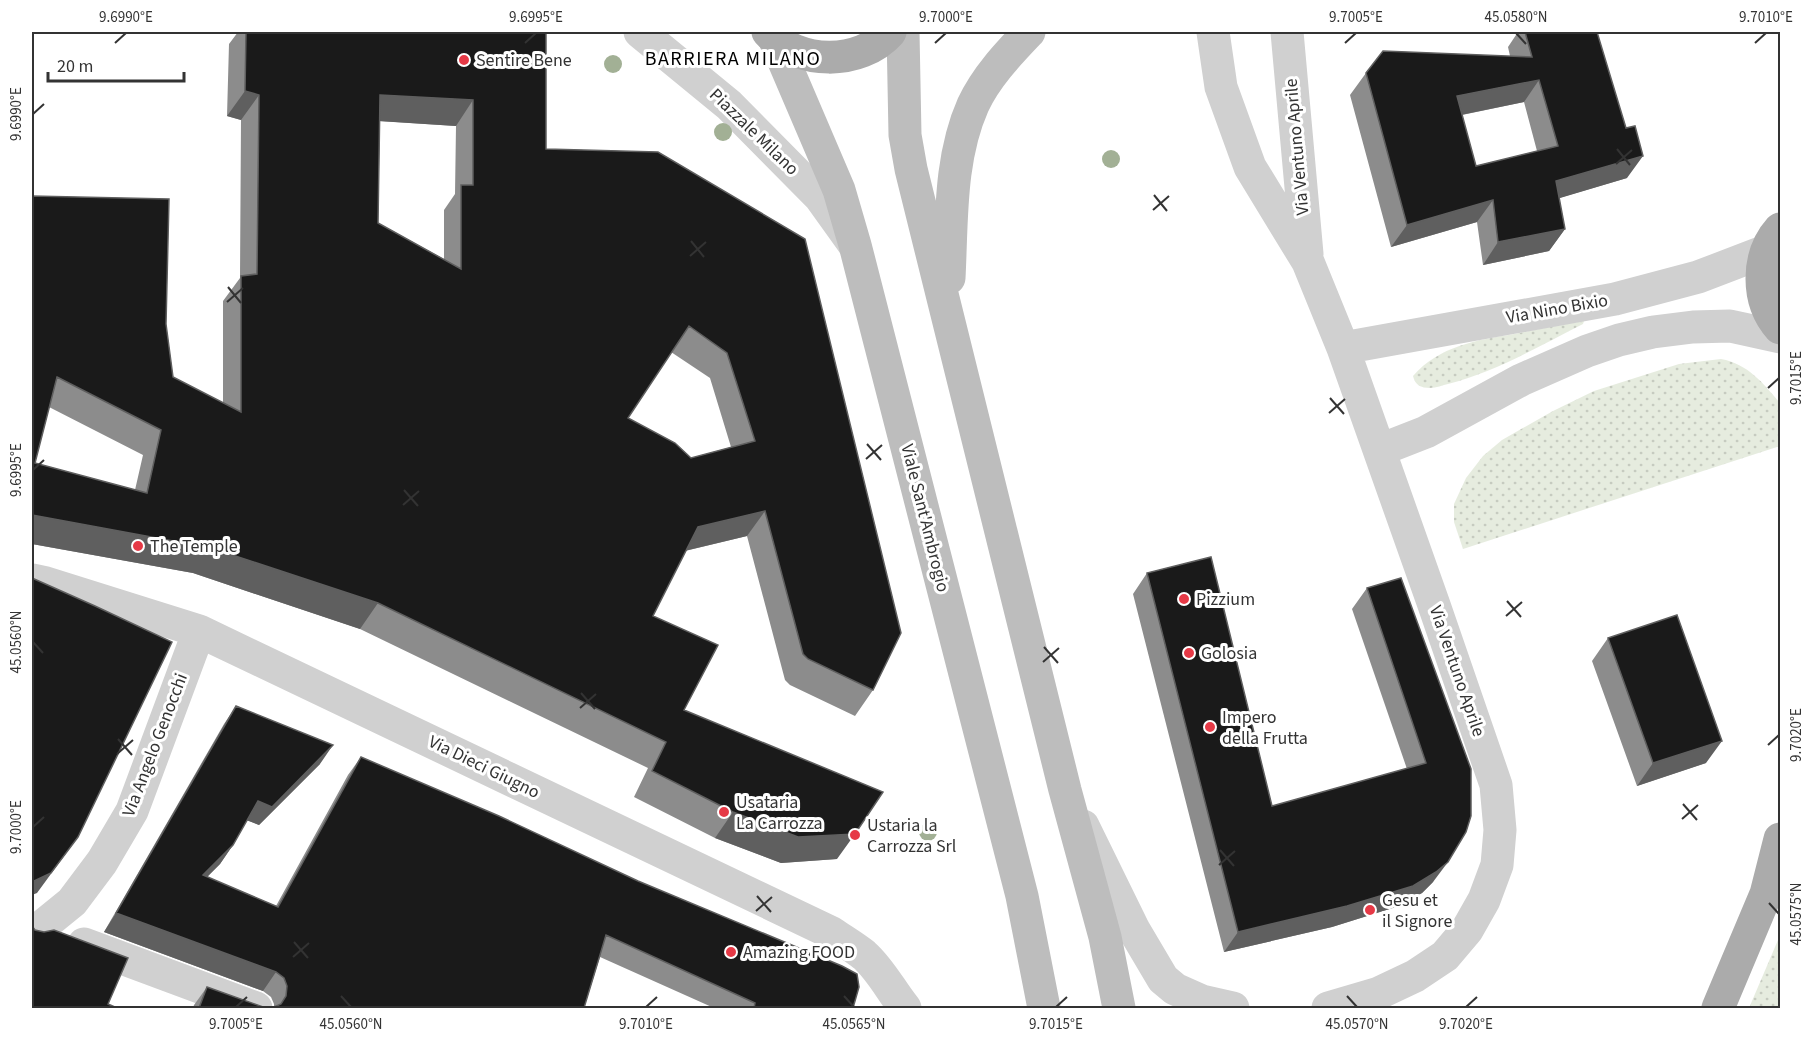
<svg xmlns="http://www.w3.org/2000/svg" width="1812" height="1040" viewBox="0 0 1812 1040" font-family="'Source Sans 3',sans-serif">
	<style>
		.green { fill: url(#green-dots) }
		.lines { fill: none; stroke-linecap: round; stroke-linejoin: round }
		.minor { stroke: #d0d0d0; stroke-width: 33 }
		.secondary { stroke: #bdbdbd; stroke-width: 33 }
		.primary { stroke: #ababab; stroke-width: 33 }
		.tree { fill: #a2b095 }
		.wall { fill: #8c8c8c; fill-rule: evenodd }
		.shaded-wall { fill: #5f5f5f }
		.building { fill: #1a1a1a; stroke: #5f5f5f; stroke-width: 1.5; fill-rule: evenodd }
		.ticks { fill: none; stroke: #333; stroke-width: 2 }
		.poi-dot { fill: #e63946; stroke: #fff; stroke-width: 2 }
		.labels { text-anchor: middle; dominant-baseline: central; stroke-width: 6; stroke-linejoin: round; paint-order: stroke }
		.poi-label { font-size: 18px; fill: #333; stroke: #fff; text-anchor: start }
		.street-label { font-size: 18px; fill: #333; stroke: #fff }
		.neighbourhood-label { font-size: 20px; letter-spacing: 1.5px; fill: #000; stroke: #fff }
		.neatline { fill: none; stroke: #333; stroke-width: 2 }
		.ticks-label { font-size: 15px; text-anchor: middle; fill: #333 }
	</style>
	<defs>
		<pattern id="green-dots" width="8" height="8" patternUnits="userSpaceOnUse" patternTransform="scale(1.5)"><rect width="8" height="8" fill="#e6ecdf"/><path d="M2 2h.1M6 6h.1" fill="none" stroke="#c6cbc0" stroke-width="1.8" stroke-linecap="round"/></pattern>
	</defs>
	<rect width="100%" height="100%" fill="#fff"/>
	<path class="green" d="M1584 321 1583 324C1539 346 1496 372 1448 384 1443 385 1436 388 1430 388 1421 388 1415 385 1413 376 1439 346 1477 340 1514 334 1538 329 1561 325 1584 321Z
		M1721 359C1748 364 1763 383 1780 403V446L1463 549 1454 522V504L1466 478 1483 456 1502 440 1553 411 1594 391 1679 364Z
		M1780 932V1008H1749L1778 940Z"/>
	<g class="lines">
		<path class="minor" d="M640 32 729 105 820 197 853 243
			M1213 32 1221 87 1250 167 1308 262 1343 348 1434 605 1496 785 1500 830 1497 865 1484 900 1467 930 1445 956 1415 976 1379 993 1328 1008
			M1287 32 1307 254
			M1343 348 1615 299 1698 277 1766 251
			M1380 450 1426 432 1521 380 1587 351 1619 340 1653 332 1693 327 1730 326 1780 337
			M32 580 46 583 199 631 832 933C842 940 854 947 864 955 881 970 891 991 905 1008
			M1083 826 1134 930 1163 979 1175 989 1202 1001 1233 1008
			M32 932 40 928 72 902 102 862 132 811 199 631
			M84 944 256 1008"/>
		<path class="secondary" d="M903 32 905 135 911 169 1065 790 1105 937 1119 1008
			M774 38 839 190 855 245 1022 896 1044 1008
			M949 278C952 221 949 159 973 105 986 77 1008 54 1029 32"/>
		<path class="primary" d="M768 32C798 65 860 66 890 32
			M1780 229C1756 256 1756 301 1780 328
			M1718 1008 1766 894 1780 839"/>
	</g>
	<g class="tree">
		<circle cx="613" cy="64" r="9"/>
		<circle cx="723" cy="132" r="9"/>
		<circle cx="1111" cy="159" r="9"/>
		<circle cx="928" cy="832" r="9"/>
	</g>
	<path class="wall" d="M238 32H546V149L658 152 873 690 855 716 790 685 785 680 747 536 685 551 653 616 684 710 837 859 781 863 715 838 634 797 648 768 360 629 193 573 32 544V196L166 324 173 377 223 403V301L240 278 241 120 227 116 229 44ZM380 121 456 126 455 194 444 210V259L378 223ZM671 352 710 378 731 447 691 458 628 418ZM49 407 143 455 135 490 35 463Z
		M1518 32H1597L1627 178 1559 198 1565 229 1549 251 1483 265 1477 222 1391 247 1350 95 1366 73 1510 56 1508 47ZM1524 102 1537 151 1476 166 1462 115Z
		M1147 573 1272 806 1407 769 1352 609 1367 588 1471 769 1433 882 1422 893 1399 906 1332 927 1224 952 1133 594Z
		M1608 638 1706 763 1637 786 1592 661Z
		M236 706 320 764 259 825 247 820 233 845 220 864 207 877 276 906 348 775 361 757 853 1008H714L600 957 584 1008H193L194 1005 207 987 263 1007 272 1008 274 1007V1004L271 997 263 991 104 932 224 724Z"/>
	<path class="shaded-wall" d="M1539 80 1524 102 1441 119 1457 96Z
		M245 91 259 95 241 120 227 116Z
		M380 95 473 100 456 126 362 120Z
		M1643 156 1627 178 1540 204 1556 181Z
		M1493 200 1477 222 1391 247 1407 225Z
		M1565 229 1549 251 1483 265 1498 242Z
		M765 511 747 536 680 552 698 527Z
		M32 515 211 548 378 603 360 629 193 573 32 544Z
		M1722 741 1706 763 1637 786 1653 763Z
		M333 745 320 764 259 825 246 820 258 801Z
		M733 812 855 834 837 859 781 863 715 838Z
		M78 837 37 893 32 895V882Z
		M233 845 220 864 190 894 203 875Z
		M1448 862 1433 882 1422 893 1399 906 1332 927 1224 952 1238 932Z
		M116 913 276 972 263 991 104 932Z"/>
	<path class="building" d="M246 32H546V149L658 152 805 239 901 633 873 690 808 659 803 654 765 511 698 527 653 616 718 645 684 710 883 792 855 834 798 837 733 812 652 771 666 742 378 603 211 548 32 515V196L169 199 166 324 173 377 241 412V276L257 274 259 95 245 91ZM380 95 473 100V185H461V269L378 223ZM689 326 727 353 755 441 691 458 675 443 628 418ZM57 377 161 430 147 493 35 463Z
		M1525 32H1597L1626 128 1635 126 1643 156 1556 181 1565 229 1498 242 1493 200 1407 225 1366 73 1383 51 1532 57ZM1539 80 1558 146 1476 166 1457 96Z
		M1211 557 1272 806 1426 763 1367 588 1401 578 1471 769V816L1466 832 1448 862 1436 872 1413 886 1347 906 1238 932 1147 573Z
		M32 578 95 606 172 642 78 837 51 873 32 882Z
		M1677 615 1722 741 1653 763 1608 638Z
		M236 706 333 745 272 807 258 801 233 845 203 875 278 907 361 757 499 816 638 881 842 966 857 974 859 987 853 1008H754L755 1003 606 935 584 1008H199L207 987 263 1007 272 1008 281 1004 286 996 287 986 284 978 276 972 116 913Z
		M32 926 35 930 44 932 54 930 128 958 108 1004 117 1008H32Z"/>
	<path class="ticks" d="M1516 33 1526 44M115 43 126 33M525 43 536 33M935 43 946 33M1345 43 1356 33M1755 43 1766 33M33 114 44 104M1617 149 1630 165M1616 164 1632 150M1154 195 1167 211M1153 210 1169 196M691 241 704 257M690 256 706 242M228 287 241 303M227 302 243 288M1768 388 1779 378M1330 398 1344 414M1329 413 1345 399M867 444 881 460M866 459 882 445M33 470 44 460M404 490 418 506M403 505 419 491M1507 601 1521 617M1506 616 1522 602M33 642 43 653M1044 647 1058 663M1043 662 1059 648M581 693 595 709M580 708 596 694M118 739 132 755M1768 745 1779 735M117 754 133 740M1683 804 1697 820M1682 819 1698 805M33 827 44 817M1220 850 1234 866M1219 865 1235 851M757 896 771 912M1769 903 1779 914M756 911 772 897M294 942 308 958M293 957 309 943M341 996 351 1007M844 996 854 1007M1347 996 1357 1007M236 1007 247 997M646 1007 657 997M1056 1007 1067 997M1466 1007 1477 997"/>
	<g class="poi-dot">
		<circle cx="464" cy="60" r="6"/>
		<circle cx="138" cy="546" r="6"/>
		<circle cx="1184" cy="599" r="6"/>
		<circle cx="1189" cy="653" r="6"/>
		<circle cx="1210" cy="727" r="6"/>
		<circle cx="724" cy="812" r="6"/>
		<circle cx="855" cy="835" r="6"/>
		<circle cx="1370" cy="910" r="6"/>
		<circle cx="731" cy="952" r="6"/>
	</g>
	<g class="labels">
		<g class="poi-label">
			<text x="476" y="60">Sentire Bene</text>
			<text x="150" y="546">The Temple</text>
			<text x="1196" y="599">Pizzium</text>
			<text x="1201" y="653">Golosia</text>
			<text x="1222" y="717">Impero<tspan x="1222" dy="21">della Frutta</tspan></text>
			<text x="736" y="802">Usataria<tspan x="736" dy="21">La Carrozza</tspan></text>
			<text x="867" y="825">Ustaria la<tspan x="867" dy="21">Carrozza Srl</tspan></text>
			<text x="1382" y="900">Gesu et<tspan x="1382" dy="21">il Signore</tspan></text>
			<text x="743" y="952">Amazing FOOD</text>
		</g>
		<g class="street-label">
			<text transform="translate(754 132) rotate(44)">Piazzale Milano</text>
			<text transform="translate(1297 147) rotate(-95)">Via Ventuno Aprile</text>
			<text transform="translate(1557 309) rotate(-10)">Via Nino Bixio</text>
			<text transform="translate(925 518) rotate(76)">Viale Sant'Ambrogio</text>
			<text transform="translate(1457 671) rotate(71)">Via Ventuno Aprile</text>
			<text transform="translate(155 745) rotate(-69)">Via Angelo Genocchi</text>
			<text transform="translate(484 767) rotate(26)">Via Dieci Giugno</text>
		</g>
		<g class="neighbourhood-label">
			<text x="733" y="59">BARRIERA MILANO</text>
		</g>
	</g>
	<rect width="1812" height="1040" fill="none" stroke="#ffffff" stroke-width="66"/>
	<path d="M48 72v9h136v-9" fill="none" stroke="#333333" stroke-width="3"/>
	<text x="57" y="72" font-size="18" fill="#333333" stroke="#ffffff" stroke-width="4.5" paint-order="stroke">20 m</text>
	<rect x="33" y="33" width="1746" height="974" class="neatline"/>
	<g class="ticks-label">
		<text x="126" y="22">9.6990°E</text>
		<text x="536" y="22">9.6995°E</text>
		<text x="946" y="22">9.7000°E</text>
		<text x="1356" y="22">9.7005°E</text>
		<text x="1516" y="22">45.0580°N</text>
		<text x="1766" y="22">9.7010°E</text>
		<text transform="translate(16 114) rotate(-90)" y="5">9.6990°E</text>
		<text transform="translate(1796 378) rotate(-90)" y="5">9.7015°E</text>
		<text transform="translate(16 470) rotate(-90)" y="5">9.6995°E</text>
		<text transform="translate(16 642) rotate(-90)" y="5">45.0560°N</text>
		<text transform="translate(1796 735) rotate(-90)" y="5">9.7020°E</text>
		<text transform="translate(16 827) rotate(-90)" y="5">9.7000°E</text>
		<text transform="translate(1796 914) rotate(-90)" y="5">45.0575°N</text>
		<text x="236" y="1029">9.7005°E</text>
		<text x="351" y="1029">45.0560°N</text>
		<text x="646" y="1029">9.7010°E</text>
		<text x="854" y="1029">45.0565°N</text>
		<text x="1056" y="1029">9.7015°E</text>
		<text x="1357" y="1029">45.0570°N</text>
		<text x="1466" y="1029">9.7020°E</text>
	</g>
</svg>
